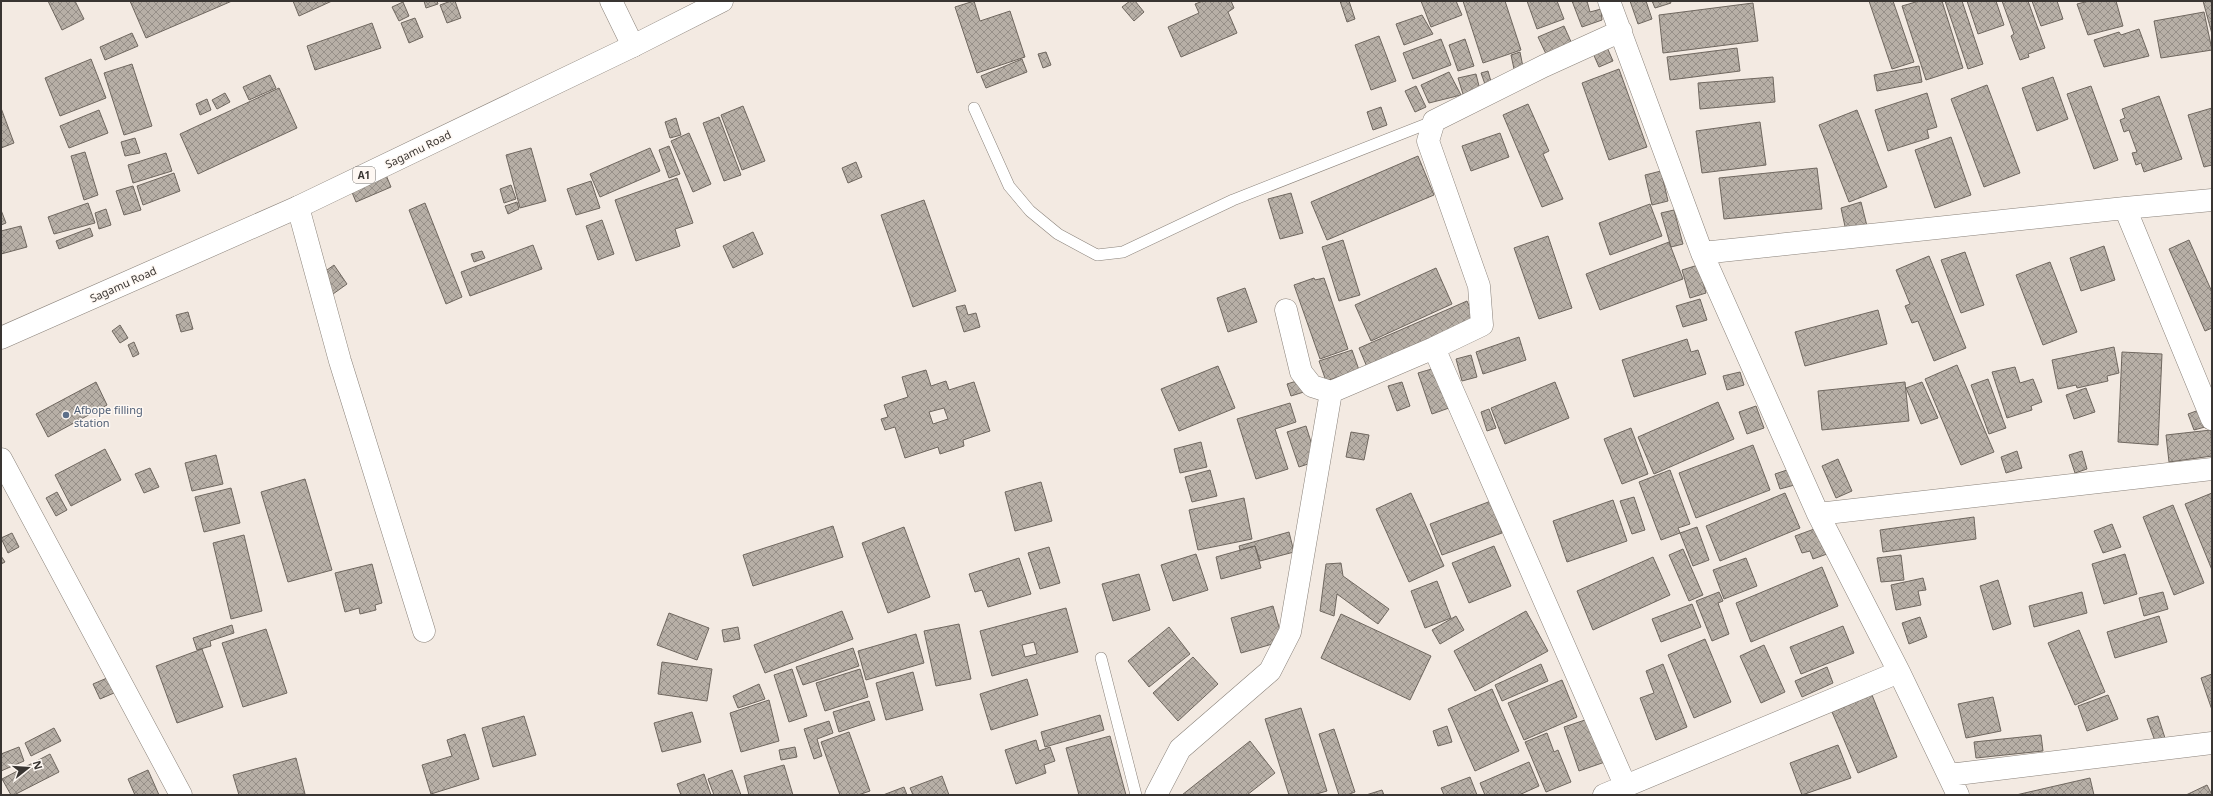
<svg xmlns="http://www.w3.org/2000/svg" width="2213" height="796" viewBox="0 0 2213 796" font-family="'Noto Sans',sans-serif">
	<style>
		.building { fill: url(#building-cross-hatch); stroke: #6f675f; fill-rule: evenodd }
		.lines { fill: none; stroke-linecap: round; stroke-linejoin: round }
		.service-casing { stroke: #8a827a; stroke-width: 12 }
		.minor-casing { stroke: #8a827a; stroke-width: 23 }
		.trunk-casing { stroke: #8a827a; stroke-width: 23 }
		.service { stroke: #fff; stroke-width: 11 }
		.minor { stroke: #fff; stroke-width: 22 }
		.trunk { stroke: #fff; stroke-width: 22 }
		.service-dot { fill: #5c6f8a; stroke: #fef8f3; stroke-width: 1.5 }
		.labels { text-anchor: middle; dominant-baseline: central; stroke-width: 3; stroke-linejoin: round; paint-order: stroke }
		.shield { fill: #fef8f3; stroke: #74706c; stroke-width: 1 }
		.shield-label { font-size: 10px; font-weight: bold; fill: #393532 }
		.street-label { font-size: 11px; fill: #393532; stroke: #fef8f3 }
		.service-label { font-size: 11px; fill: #4e5e75; stroke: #fef8f3; text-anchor: start }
	</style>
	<defs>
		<pattern id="building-cross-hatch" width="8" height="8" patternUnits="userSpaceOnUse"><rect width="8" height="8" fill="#b7afa6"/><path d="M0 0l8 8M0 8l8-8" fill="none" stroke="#968f88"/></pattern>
	</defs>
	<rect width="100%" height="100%" fill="#f3eae2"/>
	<path class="building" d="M48 1H75L84 19 62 30Z
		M130 1H232L146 38Z
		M293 1H332L299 16Z
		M424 1H437L438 4 426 8Z
		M451 1H455L461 18 447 23 440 5Z
		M974 1 980 21 1010 11 1025 57 977 73 955 7Z
		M1130 1H1135L1144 12 1134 21 1122 7Z
		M1203 1H1231L1234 8 1228 12 1237 33 1181 57 1168 27 1199 13 1195 4Z
		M1340 1H1349L1355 19 1347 22Z
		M1421 1H1456L1462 15 1431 27Z
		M1463 1H1505L1521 50 1483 63Z
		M1527 1H1557L1564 19 1537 29Z
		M1572 1H1587L1590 12 1601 9 1602 20 1582 27Z
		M1630 1H1646L1652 19 1638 24Z
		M1652 1H1670L1671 3 1655 8Z
		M1869 1H1893L1914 62 1892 69Z
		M1919 1H1942L1963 68 1926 80 1902 6Z
		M1945 1H1962L1983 64 1968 69Z
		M1967 1H1996L2004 25 1978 34Z
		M2002 1H2028L2045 48 2028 54 2029 57 2020 60 2011 36 2014 34Z
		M2032 1H2057L2063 19 2041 26Z
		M2089 1H2116L2123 26 2088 35 2077 4Z
		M2203 1H2212V34Z
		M403 2 409 16 399 21 392 7Z
		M1753 3 1758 41 1663 53 1659 15Z
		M2204 12 2212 50 2161 58 2154 21Z
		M1422 15 1433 34 1404 45 1396 24Z
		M415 18 423 37 409 43 401 23Z
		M372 23 381 48 315 70 307 46Z
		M1564 26 1572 44 1546 54 1538 37Z
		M2139 29 2149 56 2104 67 2094 40 2119 32 2121 35Z
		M132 33 138 46 105 60 100 47Z
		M1379 36 1396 81 1371 90 1355 45Z
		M1441 39 1451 65 1413 79 1403 53Z
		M1465 39 1474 66 1458 71 1449 45Z
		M1606 45 1613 61 1599 67 1592 51Z
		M1737 48 1740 71 1670 80 1667 57Z
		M1046 52 1051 65 1043 68 1038 54Z
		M1520 52 1523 67 1514 69 1511 55Z
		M91 59 106 98 60 116 45 78Z
		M1022 59 1027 72 986 88 981 76Z
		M132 64 152 126 124 135 104 73Z
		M1919 66 1922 82 1877 91 1874 75Z
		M1619 69 1647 147 1609 160 1582 83Z
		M1488 71 1492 85 1486 87 1481 73Z
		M1449 72 1461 95 1429 103 1421 85Z
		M1476 74 1480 90 1463 94 1458 78Z
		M270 75 276 88 249 100 243 87Z
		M1773 77 1775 102 1700 109 1698 83Z
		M2053 77 2068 119 2037 131 2022 88Z
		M1987 85 2020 173 1984 187 1951 99Z
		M1416 86 1426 107 1415 112 1405 91Z
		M2091 86 2118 160 2094 169 2067 94Z
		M279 88 297 128 198 174 180 134Z
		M225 93 230 102 217 109 212 100Z
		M1927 93 1937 127 1927 130 1929 138 1888 151 1875 110Z
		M2159 96 2182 159 2144 172 2141 163 2136 165 2132 153 2137 152 2129 130 2124 132 2120 120 2125 118 2122 109Z
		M207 99 211 110 200 115 196 104Z
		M1528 104 1549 151 1543 154 1563 199 1542 207 1503 115Z
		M743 106 765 161 742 170 721 115Z
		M1381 107 1387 125 1373 130 1367 112Z
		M1 108 14 143 1 148Z
		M2212 108V165L2204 167 2188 115Z
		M99 110 108 133 69 148 60 126Z
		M1857 110 1887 187 1849 202 1819 125Z
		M719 117 741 175 724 181 703 123Z
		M676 118 681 135 670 138 665 122Z
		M1760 122 1766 165 1702 173 1696 131Z
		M689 133 711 184 693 192 671 141Z
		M1500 133 1509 157 1471 171 1462 146Z
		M1951 137 1971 195 1935 208 1915 150Z
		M135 138 140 153 125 156 121 142Z
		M669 146 680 174 669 178 659 150Z
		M531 148 546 201 520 208 506 155Z
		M650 148 660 171 600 197 590 174Z
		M85 152 98 195 84 200 71 156Z
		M166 153 172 171 133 183 128 165Z
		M1418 156 1434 195 1327 240 1311 202Z
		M856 162 862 177 848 183 842 168Z
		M1817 168 1822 209 1724 219 1719 178Z
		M1661 171 1668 201 1652 205 1645 175Z
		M174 173 180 191 143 205 137 186Z
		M386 175 391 187 356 202 351 190Z
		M677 178 693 223 675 229 680 246 636 261 615 200Z
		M591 181 600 208 576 215 567 189Z
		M511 185 516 199 504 203 500 189Z
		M133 186 141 210 124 215 116 191Z
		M1291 193 1303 233 1280 239 1268 199Z
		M924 200 956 291 913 307 881 215Z
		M517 202 519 209 508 214 505 206Z
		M1861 202 1867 226 1846 231 1841 208Z
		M88 203 95 223 54 234 48 217Z
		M425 203 462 297 446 304 409 210Z
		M1650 204 1662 236 1610 255 1599 223Z
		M106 209 111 225 99 229 95 213Z
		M1 210 6 223 1 225Z
		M1674 210 1683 244 1671 247 1661 213Z
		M602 220 614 254 598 260 586 226Z
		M21 226 27 247 1 254V231Z
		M90 228 93 236 59 249 56 241Z
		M753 232 763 254 733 268 723 246Z
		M1548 236 1572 308 1539 319 1514 248Z
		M1343 240 1360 295 1339 301 1322 247Z
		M2189 240 2212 292V328L2205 331 2169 249Z
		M1669 242 1683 279 1600 310 1586 274Z
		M533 245 542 269 470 296 461 272Z
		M2104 246 2115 280 2081 291 2070 258Z
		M482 251 485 258 474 262 471 254Z
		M1965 252 1984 305 1961 313 1941 260Z
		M1929 256 1966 348 1934 361 1918 321 1912 323 1905 306 1910 304 1896 270Z
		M2050 262 2077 332 2043 345 2016 275Z
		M334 265 347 284 333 294 320 275Z
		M1698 265 1706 293 1690 298 1682 270Z
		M1436 268 1452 304 1371 341 1355 305Z
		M1314 278 1315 280 1324 278 1348 349 1320 359 1294 285Z
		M1245 288 1257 322 1228 332 1217 298Z
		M1700 299 1707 320 1683 327 1676 306Z
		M1467 301 1475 320 1367 367 1359 348Z
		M965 305 968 315 976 313 980 327 964 332 956 307Z
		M1878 310 1887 344 1805 366 1795 332Z
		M188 312 193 329 181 332 176 315Z
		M120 325 128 338 120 343 112 331Z
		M1519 337 1526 360 1483 374 1476 352Z
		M1687 339 1691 352 1698 350 1706 374 1634 397 1622 360Z
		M134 342 139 354 133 357 128 345Z
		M2114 347 2119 373 2107 376 2108 381 2077 388 2076 385 2058 389 2052 360Z
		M1352 350 1359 370 1326 381 1319 361Z
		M2122 352 2162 354 2158 445 2118 442Z
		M1471 355 1477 377 1462 381 1456 359Z
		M1957 365 1994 452 1961 465 1925 379Z
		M1218 366 1235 408 1179 431 1161 389Z
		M2015 367 2020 383 2033 379 2042 402 2031 406 2032 410 2007 418 1992 372Z
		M1435 368 1449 408 1432 414 1418 373Z
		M926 370 931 386 946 381 949 390 974 382 990 431 963 440 964 446 940 454 938 447 905 458 895 427 885 430 881 419 888 417 884 405 908 397 902 377ZM944 408 948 419 933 424 929 412Z
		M1740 372 1744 385 1727 390 1723 376Z
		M1303 379 1307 391 1291 396 1287 384Z
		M1988 379 2006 428 1989 434 1971 385Z
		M96 382 107 405 48 437 36 414Z
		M1402 382 1410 406 1397 411 1388 386Z
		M1555 382 1569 418 1505 444 1491 408Z
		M1905 382 1909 421 1822 430 1818 391Z
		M1922 382 1938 418 1921 424 1906 388Z
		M2086 388 2095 412 2074 419 2066 395Z
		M1718 402 1734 439 1654 474 1638 437Z
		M1290 403 1296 422 1275 429 1288 469 1256 479 1237 419Z
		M1756 406 1764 428 1747 434 1739 412Z
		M1489 409 1496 428 1487 431 1481 412Z
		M2199 410 2205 427 2194 430 2188 414Z
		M1306 426 1317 461 1299 467 1287 432Z
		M1631 428 1648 474 1622 484 1604 439Z
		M2211 430 2212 456 2169 462 2166 435Z
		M1351 432 1369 435 1364 460 1346 457Z
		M1201 442 1207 467 1180 473 1174 449Z
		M1753 445 1770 490 1696 518 1679 473Z
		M105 449 121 480 71 506 55 475Z
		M2017 451 2022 468 2006 473 2001 457Z
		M2082 451 2087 469 2075 473 2069 455Z
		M216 455 223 484 192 491 185 463Z
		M1838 459 1852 491 1836 498 1822 466Z
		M150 468 159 487 144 493 135 474Z
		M1793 468 1798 484 1780 489 1775 474Z
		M1210 470 1217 496 1192 502 1185 477Z
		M1670 470 1690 524 1678 528 1680 533 1661 540 1639 482Z
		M305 479 332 570 288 582 261 492Z
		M1041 482 1052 521 1015 531 1005 492Z
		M231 488 240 523 204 532 195 497Z
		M57 492 67 510 56 516 46 498Z
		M1411 493 1444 566 1409 582 1376 509Z
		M1785 493 1800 528 1720 561 1706 526Z
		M2212 493V570L2185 504Z
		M1634 497 1645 530 1632 534 1620 501Z
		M1244 498 1252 539 1198 550 1189 510Z
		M1613 500 1627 541 1567 562 1553 521Z
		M1491 501 1502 533 1442 555 1430 524Z
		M2173 505 2204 583 2174 595 2143 517Z
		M1974 517 1976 539 1883 552 1880 530Z
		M2112 524 2121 547 2103 553 2094 531Z
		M833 526 843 557 753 586 743 555Z
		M904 527 930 597 888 613 862 543Z
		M1697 527 1709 560 1693 566 1680 533Z
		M1817 528 1827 554 1813 559 1810 551 1802 553 1795 536Z
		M1289 532 1294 552 1260 561 1255 546 1240 550 1239 546Z
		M12 533 19 547 8 553 1 538Z
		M244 535 262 611 231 619 213 543Z
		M1255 546 1261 568 1221 579 1216 557Z
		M1494 546 1511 586 1469 603 1452 563Z
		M1049 547 1060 583 1040 589 1028 553Z
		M1683 549 1703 595 1689 601 1669 555Z
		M1196 554 1208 590 1173 601 1161 565Z
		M2125 554 2137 594 2104 604 2092 564Z
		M1901 555 1904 580 1881 582 1877 558Z
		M1 556 5 562 1 564Z
		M1653 557 1670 595 1593 630 1577 591Z
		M1019 558 1031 594 988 607 982 590 975 592 969 574Z
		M1746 558 1757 586 1724 599 1713 570Z
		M1341 563 1343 576 1389 609 1378 624 1337 594 1334 616 1320 611 1326 564Z
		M372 564 382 603 375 605 376 610 360 614 359 608 345 612 335 573Z
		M1822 567 1838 606 1751 642 1736 603Z
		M1139 574 1150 610 1113 621 1102 584Z
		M1923 578 1926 590 1918 591 1921 605 1896 610 1891 585Z
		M1998 580 2011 624 1993 630 1980 586Z
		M1437 581 1451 618 1425 628 1411 591Z
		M1719 592 1723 601 1718 603 1729 634 1712 641 1696 601Z
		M2082 592 2087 613 2034 627 2029 606Z
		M2163 592 2168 609 2144 616 2139 598Z
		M1692 604 1701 627 1661 642 1652 619Z
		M1273 606 1283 641 1241 653 1231 618Z
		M1066 608 1078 652 992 676 980 631ZM1034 642 1037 654 1025 657 1022 645Z
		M842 611 853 639 765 673 754 645Z
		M1526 611 1548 651 1475 691 1454 651Z
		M669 613 709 628 697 660 657 645Z
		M1341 614 1431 656 1410 700 1321 658Z
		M1456 616 1464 630 1440 644 1432 630Z
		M2159 616 2167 642 2115 658 2107 632Z
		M1920 617 1927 637 1909 644 1902 623Z
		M959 624 971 679 936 686 924 631Z
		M232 625 234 633 210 641 211 646 197 650 193 638Z
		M1843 626 1854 653 1801 674 1790 647Z
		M738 627 740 639 724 642 722 630Z
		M1169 627 1190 654 1149 687 1128 661Z
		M266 629 287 693 243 707 222 643Z
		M2079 630 2105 692 2075 705 2048 643Z
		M916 634 924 663 866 680 858 651Z
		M1705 639 1731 702 1694 718 1668 655Z
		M1764 645 1785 692 1761 703 1740 656Z
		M853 648 859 666 803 685 796 667Z
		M202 649 223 707 177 723 156 666Z
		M1193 657 1218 684 1178 721 1153 693Z
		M662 662 712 669 707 701 658 694Z
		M1541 664 1548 681 1502 701 1495 685Z
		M1663 664 1687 727 1656 740 1640 698 1654 693 1646 671Z
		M1827 667 1833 683 1802 697 1795 681Z
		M792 669 807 716 789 722 774 675Z
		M860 669 868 697 825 711 816 683Z
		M913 672 923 710 886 720 876 683Z
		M2212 674V710L2201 678Z
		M107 678 114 693 100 699 93 684Z
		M1027 679 1038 715 991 730 980 694Z
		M1562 680 1577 717 1524 740 1508 703Z
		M759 684 765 699 738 708 733 696Z
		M1492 689 1519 751 1475 771 1448 709Z
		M1872 695 1897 757 1858 773 1832 712Z
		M2108 695 2118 719 2087 731 2078 706Z
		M1993 697 2001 731 1966 738 1958 704Z
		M769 700 779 741 741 752 730 713Z
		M869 701 875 720 839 732 833 712Z
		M1301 708 1327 791 1313 795H1289L1265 719Z
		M692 712 701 742 662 752 654 723Z
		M1100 715 1104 730 1045 747 1041 732Z
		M524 716 536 755 493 767 482 728Z
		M2158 716 2165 738 2155 741 2147 719Z
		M1591 718 1605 762 1579 771 1564 727Z
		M829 721 833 733 817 739 822 756 814 759 804 729Z
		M1447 726 1452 742 1438 746 1433 731Z
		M54 728 61 741 31 756 25 743Z
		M1334 729 1355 792 1347 795H1339L1319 734Z
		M849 732 870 791 858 795H840L821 742Z
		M1547 733 1554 752 1558 750 1571 782 1546 792 1525 742Z
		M465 734 479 779 431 794 422 765 452 756 447 740Z
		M2041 735 2043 751 1976 758 1974 742Z
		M1110 736 1126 795H1079L1066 748Z
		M1036 740 1039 751 1050 747 1055 761 1044 765 1046 773 1016 784 1005 750Z
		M1250 741 1275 773 1247 795H1182Z
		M1838 745 1851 778 1802 795 1790 763Z
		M19 747 24 761 1 771V754Z
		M795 747 797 757 781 760 779 750Z
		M50 754 59 772 14 795H11L2 779Z
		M296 758 305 794 239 795 233 775Z
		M1529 762 1539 786 1519 795H1485L1480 783Z
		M784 765 793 795H749L744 776Z
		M148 770 159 795H135L128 779Z
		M732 770 741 795H714L708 779Z
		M704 774 711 795H681L677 784Z
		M942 776 949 795H913L910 788Z
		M1470 777 1477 795H1444L1441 788Z
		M2090 778 2094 795H2016Z
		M2207 785 2212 795H2186Z
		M904 787 907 795H883Z
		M1382 790 1384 795H1366Z"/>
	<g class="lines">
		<defs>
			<path id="service" d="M974 108 1009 186 1030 211 1058 234 1097 255 1123 252 1233 200 1434 121
				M1101 658 1136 795"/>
			<path id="minor" d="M611 1 633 46
				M1609 1 1702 253 1818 514 1899 672 1958 795
				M298 207 340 361 424 631
				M2125 208 2212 419
				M1702 253 2125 208 2212 200
				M1286 310 1301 372 1312 386 1331 392 1434 348 1482 325 1479 286 1428 141 1434 121 1544 66 1621 31
				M1434 348 1625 785
				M1 459 181 795
				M1818 514 2212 469
				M1949 775 2212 743
				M1156 795 1180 749 1270 671 1290 632 1331 392
				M1604 795 1899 672"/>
			<path id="trunk" d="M1 338 298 207 633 46 722 1"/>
		</defs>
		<use href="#service" class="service-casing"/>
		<use href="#minor" class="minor-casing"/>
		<use href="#trunk" class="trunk-casing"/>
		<use href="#service" class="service"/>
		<use href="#minor" class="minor"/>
		<use href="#trunk" class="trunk"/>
	</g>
	<circle class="service-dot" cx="66" cy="415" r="4"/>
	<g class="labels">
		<rect class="shield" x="353" y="167" width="22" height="16" rx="3"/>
		<g class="shield-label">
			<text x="364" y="175">A1</text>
		</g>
		<g class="street-label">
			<text transform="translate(418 149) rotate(-26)">Sagamu Road</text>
			<text transform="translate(123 284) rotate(-24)">Sagamu Road</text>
		</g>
		<g class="service-label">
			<text x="74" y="409">Afbope filling<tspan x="74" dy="13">station</tspan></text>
		</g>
	</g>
	<rect width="2213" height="796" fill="none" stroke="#393532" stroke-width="4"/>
	<g transform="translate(28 768) rotate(73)" stroke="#fef8f3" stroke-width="3" paint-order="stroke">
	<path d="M0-3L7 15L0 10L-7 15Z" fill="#393532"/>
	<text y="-6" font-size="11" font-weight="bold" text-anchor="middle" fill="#393532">N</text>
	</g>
</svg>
